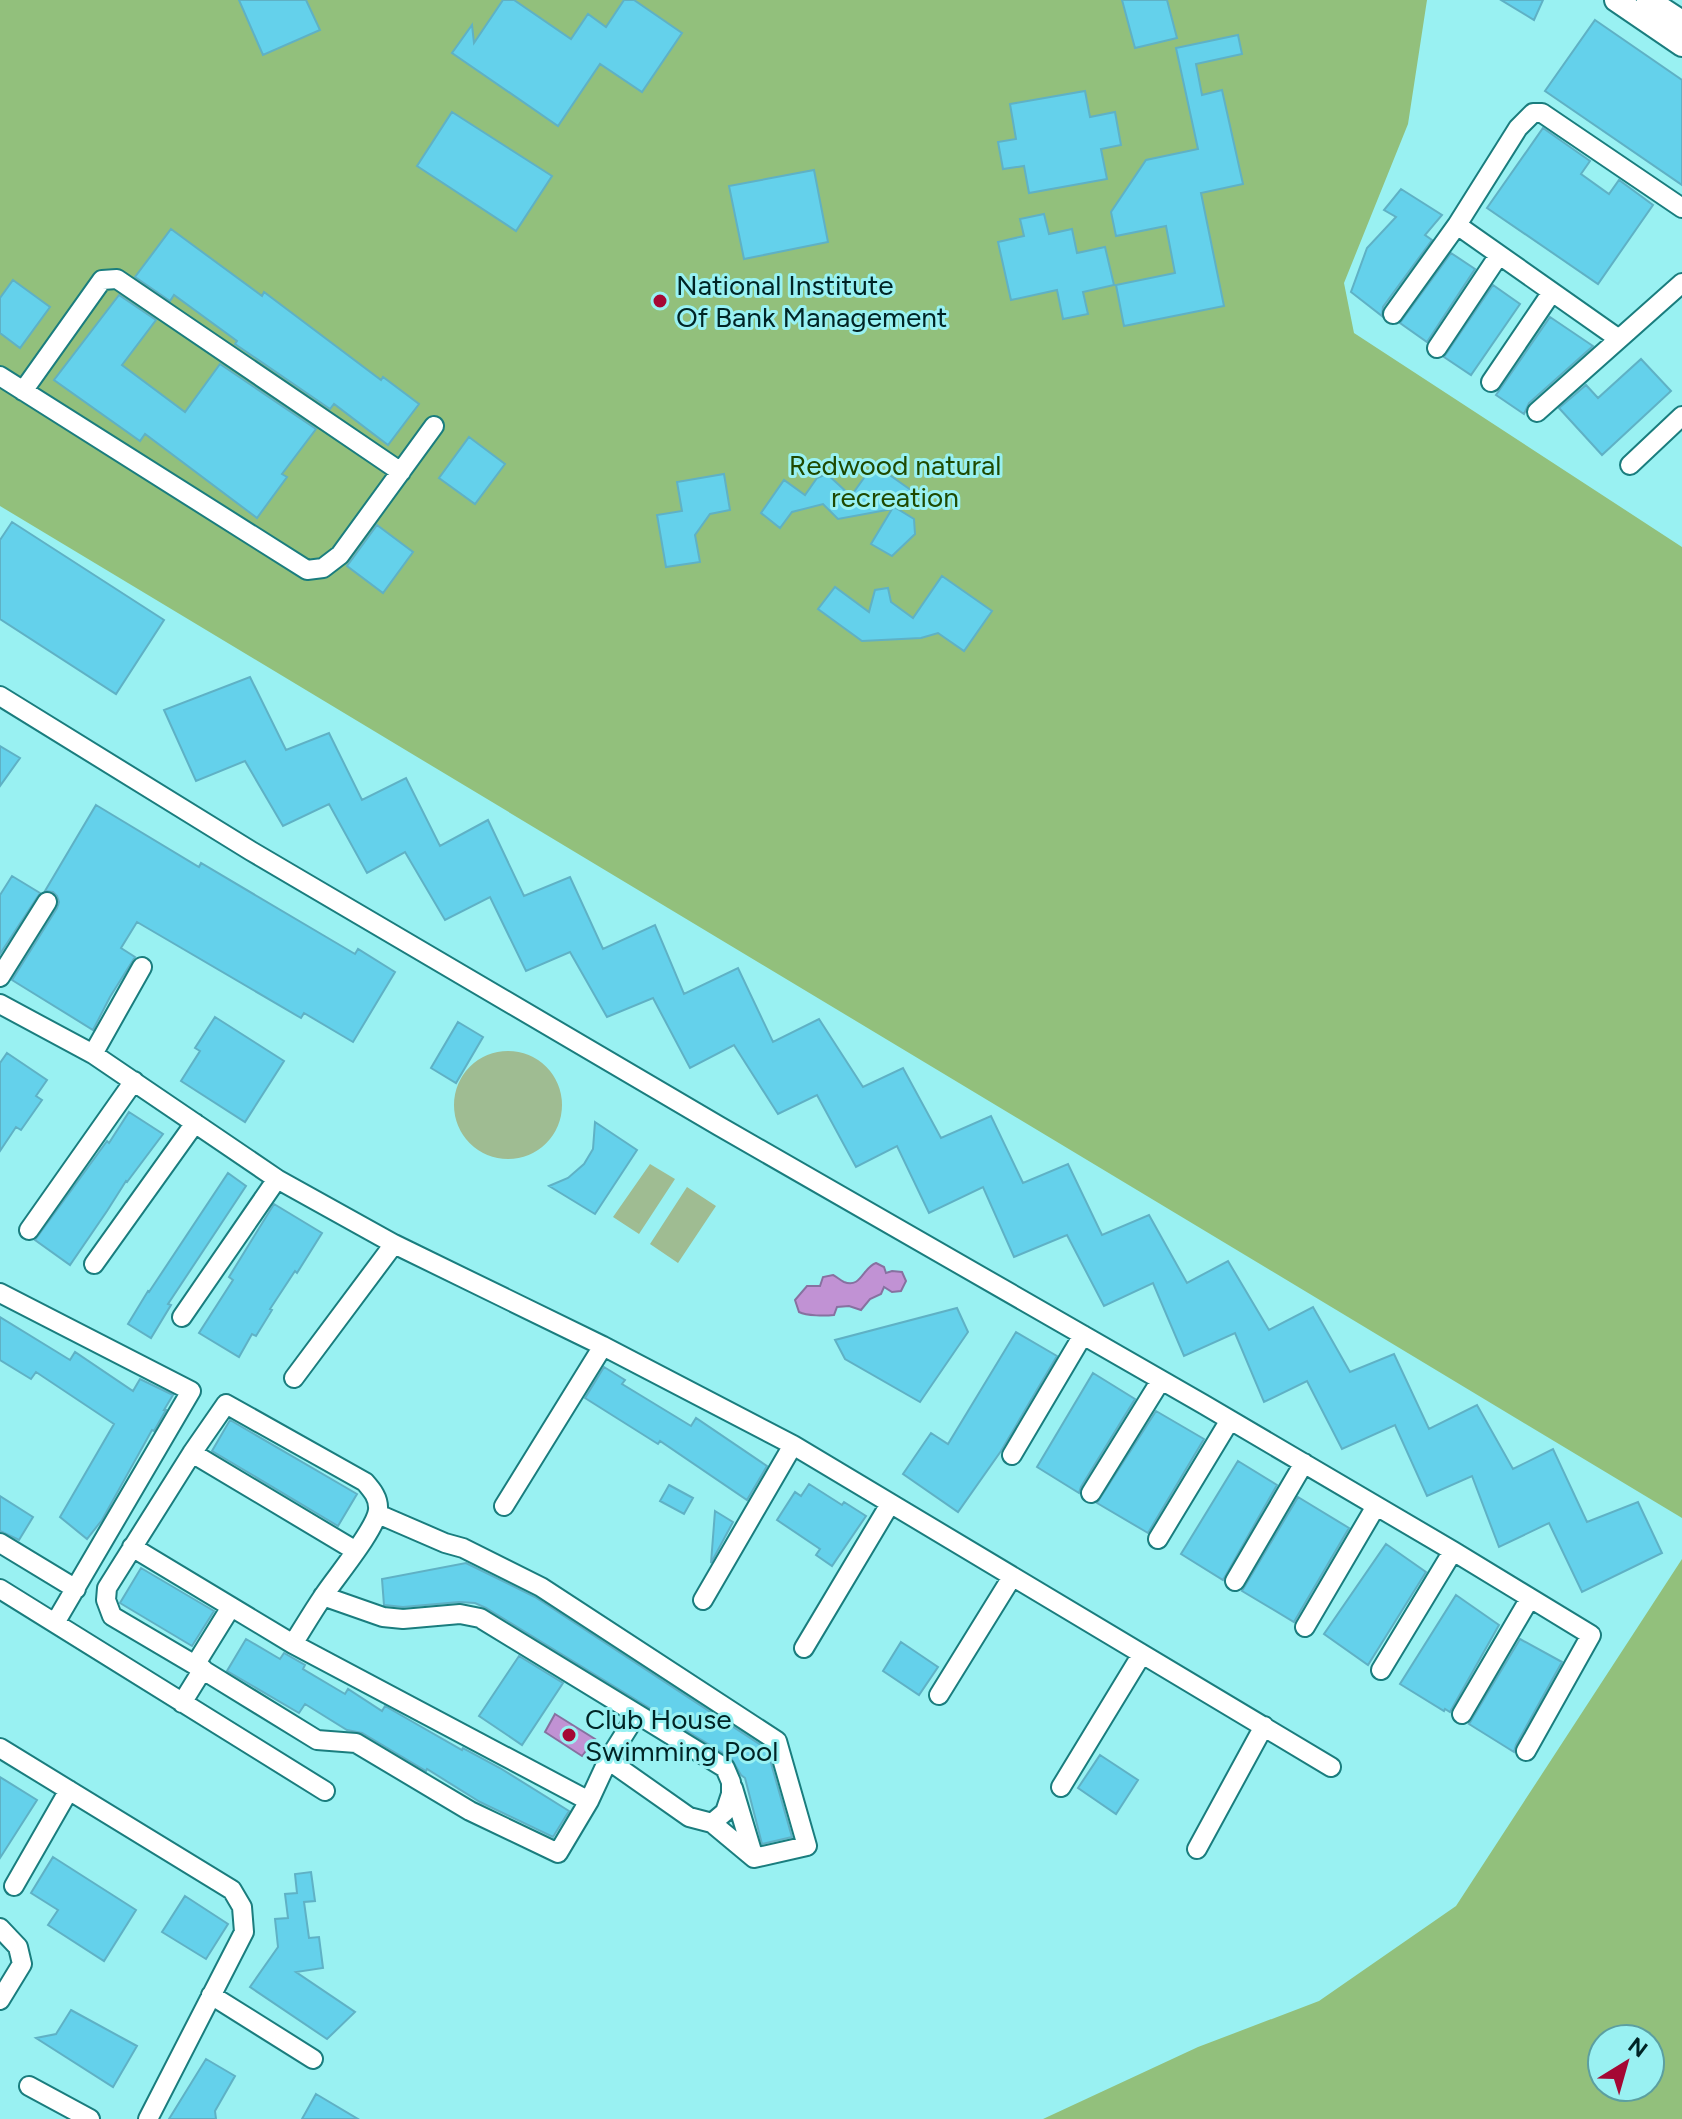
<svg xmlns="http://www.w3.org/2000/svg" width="1682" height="2119" viewBox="0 0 1682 2119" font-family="Figtree,sans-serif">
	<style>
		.green { fill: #9fbc92 }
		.forest { fill: #92c07c; fill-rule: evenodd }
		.water { fill: #c192d4; stroke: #8771a0; stroke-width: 2 }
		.building { fill: #64d1eb; stroke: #5fb1c5; stroke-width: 2 }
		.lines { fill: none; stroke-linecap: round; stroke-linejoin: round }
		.minor-casing { stroke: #1a7d7e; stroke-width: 22 }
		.tertiary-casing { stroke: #1a7d7e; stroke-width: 26 }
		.minor { stroke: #fff; stroke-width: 18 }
		.tertiary { stroke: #fff; stroke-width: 22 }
		.poi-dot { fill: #a50834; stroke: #99f1f2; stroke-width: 3 }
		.labels { text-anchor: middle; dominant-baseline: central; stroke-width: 6; stroke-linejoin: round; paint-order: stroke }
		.poi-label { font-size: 28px; fill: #002425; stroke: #99f1f2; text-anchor: start }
		.park-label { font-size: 28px; fill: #1f4900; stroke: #99f1f2 }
	</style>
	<rect width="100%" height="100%" fill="#99f1f2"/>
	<path class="green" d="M454 1105a54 54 0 1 1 108 0a54 54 0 1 1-108 0Z
		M650 1164 675 1179 639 1234 613 1217Z
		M687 1187 716 1206 678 1263 650 1244Z"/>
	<path class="forest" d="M0 0H1427L1408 124 1344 283 1354 333 1682 547V1518L0 506Z
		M1682 1559V2119H1043L1198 2047 1319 2001 1456 1906ZM1650 2039V2087H1602V2039Z"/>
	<path class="water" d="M876 1263 884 1267 886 1273 892 1271 902 1272 906 1281 901 1291 892 1292 884 1287 881 1294 870 1299 861 1310 849 1306 837 1307 834 1315C825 1316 807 1316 799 1312L795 1300 807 1286H820L823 1277 833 1275C837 1277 840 1280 844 1282 861 1289 863 1267 876 1263Z
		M555 1714 595 1739 582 1756 545 1732Z"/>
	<path class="building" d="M239 0H306L320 30 263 55Z
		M503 0H514L571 39 588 14 606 27 624 0H634L682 33 642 92 600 64 558 126 452 53 472 25 474 43Z
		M1122 0H1167L1177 38 1135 48Z
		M1501 0H1543L1534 20Z
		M1595 20 1682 80V185L1545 91Z
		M1238 35 1242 54 1196 64 1202 95 1222 90 1243 184 1201 193 1224 306 1124 326 1116 285 1175 273 1166 226 1116 236 1111 212 1146 160 1198 149 1176 48Z
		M1085 91 1090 117 1115 112 1121 145 1101 149 1107 179 1029 193 1024 166 1003 169 998 142 1016 139 1010 104Z
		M452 112 552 176 516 231 417 166Z
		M1543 128 1590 161 1581 174 1609 194 1619 180 1653 205 1598 284 1487 208Z
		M814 170 828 242 744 259 729 186Z
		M1401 189 1442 215 1425 235 1432 240 1383 307 1382 316 1351 292 1367 248 1396 217 1384 210Z
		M1044 214 1049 234 1072 229 1077 253 1105 247 1114 285 1083 292 1088 314 1063 319 1057 290 1011 300 998 242 1024 236 1020 219Z
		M171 229 262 296 264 292 381 380 383 377 419 404 388 445 334 404 330 409 235 344 237 341 174 295 170 301 135 277Z
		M1451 253 1475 269 1427 342 1400 323Z
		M13 280 50 307 20 348 0 333V298Z
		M1493 285 1520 304 1471 375 1444 357Z
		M119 295 156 320 122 365 185 412 220 364 316 429 282 474 287 477 257 518 145 434 140 441 54 380Z
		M1550 317 1593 346 1529 403 1524 414 1496 395Z
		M1641 359 1671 391 1602 455 1559 408 1586 385 1598 398Z
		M469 437 505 464 475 504 439 478Z
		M874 464 915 493 883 500 914 519 915 534 892 556 871 544 892 509 838 519 823 504 792 512 780 528 761 513 784 480 805 495 817 478 827 474 851 496Z
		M724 474 730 510 710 514 695 535 700 562 666 567 657 515 682 511 677 482Z
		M12 522 164 620 116 694 0 619V540Z
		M377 525 413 552 383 593 347 566Z
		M942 576 992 611 964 651 938 633 921 638 862 641 818 609 835 587 869 612 875 590 888 588 891 602 913 618Z
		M250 677 286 750 329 733 362 800 406 778 440 846 488 820 524 896 570 877 603 949 655 925 684 994 738 968 773 1042 819 1019 863 1087 903 1068 941 1138 991 1116 1023 1183 1068 1164 1102 1235 1149 1215 1187 1283 1228 1261 1269 1330 1313 1307 1350 1372 1394 1354 1429 1429 1477 1405 1513 1469 1553 1449 1587 1522 1638 1502 1662 1553 1582 1592 1549 1523 1499 1547 1472 1476 1427 1496 1395 1425 1342 1449 1307 1381 1264 1402 1235 1333 1184 1356 1153 1283 1104 1306 1067 1235 1014 1257 983 1187 929 1213 897 1146 856 1167 817 1095 778 1114 734 1045 690 1068 653 998 607 1017 570 952 526 971 490 897 445 920 405 852 367 873 329 804 283 826 245 761 196 781 164 710Z
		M0 746 20 758 0 786Z
		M96 805 199 867 201 863 355 954 358 949 395 972 353 1042 304 1013 301 1018 137 922 121 948 135 957 110 997 93 1030 12 980 57 908 59 902 57 896 53 892 45 891Z
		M12 876 40 893 0 954V895Z
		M215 1017 284 1061 245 1122 181 1081 200 1051 195 1048Z
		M458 1022 483 1037 456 1083 431 1068Z
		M7 1053 47 1080 36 1096 42 1100 21 1130 16 1127 0 1151V1063Z
		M129 1112 163 1134 127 1182 126 1181 107 1211 70 1265 35 1240 107 1141 109 1143Z
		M595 1122 637 1150 595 1214 549 1186 568 1178 584 1164 593 1149Z
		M228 1173 246 1186 168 1304 171 1305 151 1338 128 1324 148 1291 149 1292Z
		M274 1204 322 1233 297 1273 295 1271 270 1309 272 1310 256 1336 252 1334 239 1357 199 1333 233 1280 229 1277Z
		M957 1308 968 1332 920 1402 845 1359 835 1340Z
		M0 1317 70 1360 75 1352 133 1391 140 1379 173 1395 164 1410H166L154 1431 152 1430 102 1520 87 1539 60 1517 114 1424 36 1372 31 1379 0 1360Z
		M1016 1332 1057 1356 1001 1451 958 1512 903 1474 931 1433 948 1444Z
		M604 1367 625 1380 622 1384 691 1426 696 1418 767 1466 747 1500 660 1441 658 1444 585 1398Z
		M1093 1373 1135 1399 1081 1487 1079 1493 1037 1467Z
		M1156 1411 1204 1439 1148 1533 1097 1503Z
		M230 1420 357 1494 338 1526 212 1451Z
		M1238 1461 1277 1485 1223 1580 1181 1554Z
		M809 1484 842 1505 844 1502 866 1516 832 1566 816 1555 820 1549 777 1520 795 1492 801 1496Z
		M669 1485 693 1498 684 1514 660 1501Z
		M0 1496 33 1517 19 1540 0 1531Z
		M1298 1497 1349 1528 1294 1622 1242 1591Z
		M715 1511 733 1522 711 1563Z
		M1386 1544 1426 1572 1368 1665 1324 1634Z
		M466 1563 535 1597 767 1749 792 1837 762 1844 745 1778 741 1775 731 1758 486 1608 475 1603 459 1602 403 1607 384 1605 382 1579Z
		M141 1568 214 1611 192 1646 120 1603Z
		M1456 1595 1499 1625 1450 1712 1445 1709 1444 1711 1400 1684Z
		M246 1639 280 1659 284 1653 305 1665 303 1669 345 1694 348 1689 382 1711 385 1706 462 1750 463 1748 500 1768 569 1811 553 1837 480 1802 427 1769 426 1771 362 1733 347 1730 305 1704 299 1713 227 1671Z
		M1520 1639 1562 1662 1516 1745 1514 1752 1469 1724Z
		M901 1642 938 1667 919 1695 883 1671Z
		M519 1656 563 1683 522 1745 479 1716Z
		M1100 1755 1138 1780 1116 1814 1078 1788Z
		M0 1777 37 1800 0 1858Z
		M53 1857 136 1910 104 1961 48 1925 58 1910 31 1893Z
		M311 1872 315 1901 304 1902 309 1938 319 1937 323 1968 296 1972 355 2012 327 2039 250 1987 278 1947 275 1919 288 1918 285 1894 297 1893 295 1874Z
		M185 1896 228 1924 206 1959 162 1932Z
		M71 2010 137 2046 113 2087 36 2038 56 2034Z
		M206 2059 235 2076 215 2111 216 2119H169Z
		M316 2094 358 2119H302Z"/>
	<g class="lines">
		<defs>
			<path id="minor" d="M1457 225 1518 128 1533 113H1542L1682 208
				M1393 314 1457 225 1619 339
				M1437 348 1499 255
				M0 376 307 570 323 568 340 555 434 426
				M1491 382 1552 292
				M23 391 102 280 117 279 401 472
				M1537 412 1682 283
				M1630 465 1682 416
				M0 696 251 851 719 1126 1203 1404 1453 1551 1591 1635 1526 1751
				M0 977 47 902
				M0 1004 93 1054 277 1179 394 1244 603 1346 793 1445 1331 1767
				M93 1054 142 967
				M29 1230 134 1081
				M94 1264 195 1123
				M0 1293 191 1391 55 1623
				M182 1317 277 1179
				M294 1378 394 1244
				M192 1453 356 1551
				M1012 1455 1083 1335
				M1091 1493 1161 1380
				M504 1506 603 1346
				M378 1514 445 1543 463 1548 541 1587 777 1741 807 1846 754 1858
				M1158 1539 1230 1420
				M0 1543 76 1589
				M132 1547 293 1644 589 1801
				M1235 1581 1304 1463
				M0 1589 325 1791
				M703 1600 793 1445
				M231 1607 195 1665 112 1616 106 1600 107 1588 192 1453 226 1404 365 1482C372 1490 379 1498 378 1510 376 1529 336 1577 324 1595 313 1611 303 1628 293 1644
				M1305 1627 1376 1506
				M804 1648 890 1504
				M195 1665 317 1740 356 1743 470 1811 558 1853 589 1801 608 1760 637 1714 480 1618 460 1614 403 1619 383 1617 323 1596
				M1381 1670 1453 1551
				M939 1695 1012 1577
				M182 1703 203 1669
				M1462 1714 1530 1598
				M0 1748 232 1890 242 1907 244 1932 148 2119
				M608 1760 689 1817 712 1823 725 1812 731 1794V1782L725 1768 637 1714
				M1061 1787 1142 1654
				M733 1788 754 1858
				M712 1823 754 1858
				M1197 1849 1264 1726
				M14 1886 69 1790
				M0 1928 18 1947 22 1964 0 2000
				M211 1995 313 2059
				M29 2086 90 2119"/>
			<path id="tertiary" d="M1616 0 1682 45
				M1648 0 1682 22"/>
		</defs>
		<use href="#minor" class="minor-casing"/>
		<use href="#tertiary" class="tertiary-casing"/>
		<use href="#minor" class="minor"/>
		<use href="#tertiary" class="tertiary"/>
	</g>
	<g class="poi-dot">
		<circle cx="660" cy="301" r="8"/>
		<circle cx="569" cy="1735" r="8"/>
	</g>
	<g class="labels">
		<g class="poi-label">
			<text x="676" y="285">National Institute<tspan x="676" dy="32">Of Bank Management</tspan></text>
			<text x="585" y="1719">Club House<tspan x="585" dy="32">Swimming Pool</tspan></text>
		</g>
		<g class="park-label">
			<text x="895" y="465">Redwood natural<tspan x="895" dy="32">recreation</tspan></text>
		</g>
	</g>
	<g transform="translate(1626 2063) rotate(37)"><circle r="38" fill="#99f1f2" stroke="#5c9fa0" stroke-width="2"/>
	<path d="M0-6L14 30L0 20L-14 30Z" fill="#a50834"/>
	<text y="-12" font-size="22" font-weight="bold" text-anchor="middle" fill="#002425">N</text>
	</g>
</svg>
